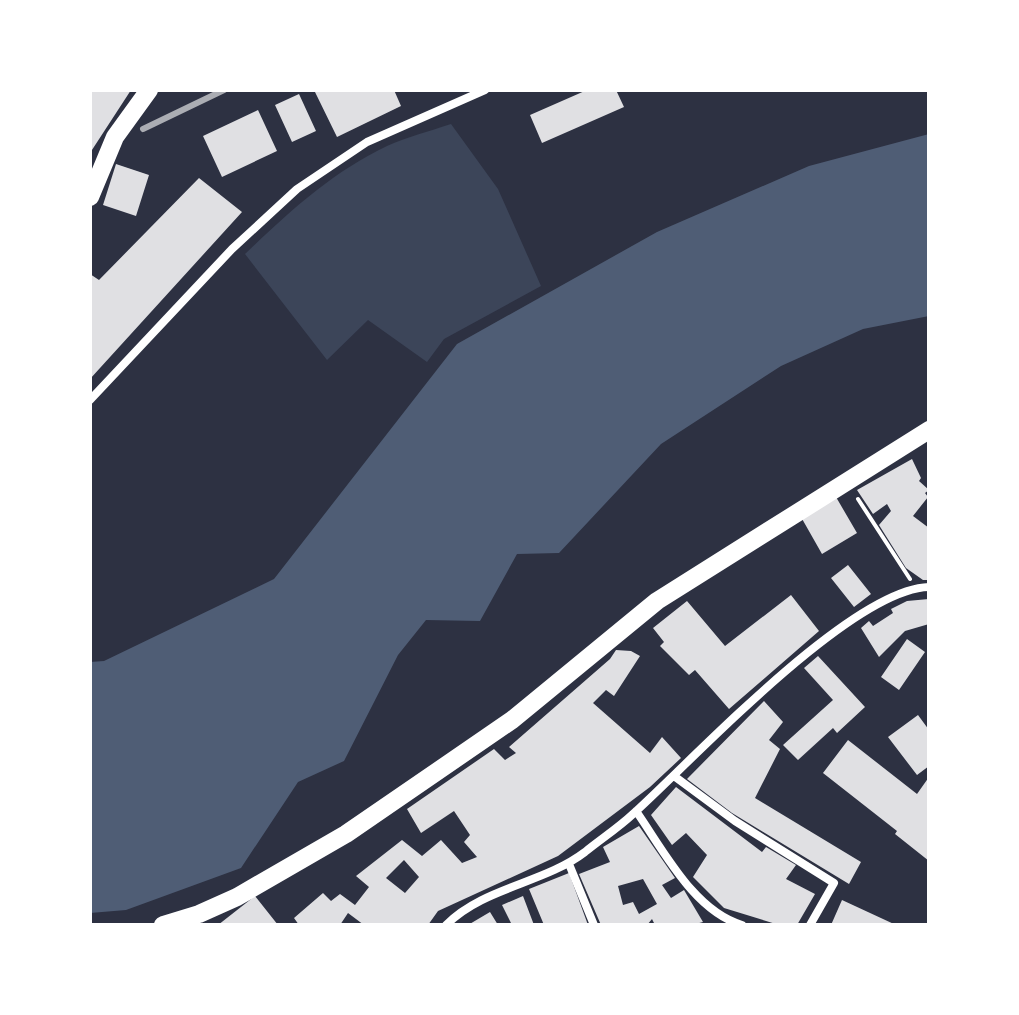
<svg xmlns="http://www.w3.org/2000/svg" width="1019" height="1015" viewBox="0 0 1019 1015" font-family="Montserrat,sans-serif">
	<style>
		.green { fill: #3c4559 }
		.water { fill: #4f5d75 }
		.building { fill: #e0e0e3; fill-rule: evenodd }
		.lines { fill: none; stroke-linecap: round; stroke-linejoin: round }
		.path { stroke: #fff; stroke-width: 4 }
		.minor { stroke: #fff; stroke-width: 8 }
		.primary { stroke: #fff; stroke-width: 18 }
		.rail { stroke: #abadb3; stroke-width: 6 }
	</style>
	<rect width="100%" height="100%" fill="#2d3142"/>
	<path class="green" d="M451 124 498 189 541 286 444 339 427 362 368 320 327 360 245 254C288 213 332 172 387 146 407 137 430 131 451 124Z"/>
	<path class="water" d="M929 134V316L863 329 781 366 661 444 559 553 517 554 480 621 426 620 398 655 344 761 298 782 241 868 126 910 90 913V662L104 661 274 579 457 344 657 232 809 166Z"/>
	<path class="building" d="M90 90H131L90 153Z
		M319 90H394L401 106 337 137 315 92Z
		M587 90H616L624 107 542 143 530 115Z
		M299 94 316 131 292 142 275 105Z
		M258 110 277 151 222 177 203 136Z
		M116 164 149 175 136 216 103 205Z
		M199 178 242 212 90 379V274L99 280Z
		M912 459 921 478 919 481 929 490 925 493 928 497 913 516 929 528V580H923L906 568 879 525 891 511 887 504 873 514 857 490Z
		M836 497 857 533 822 554 801 517Z
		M848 565 871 594 854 607 831 578Z
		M791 595 819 631 729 709 695 670 689 675 660 646 664 642 653 628 687 601 725 646Z
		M929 599V624L905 631 879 657 861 628 869 621 873 626 893 613 891 609 907 601Z
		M907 639 925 652 899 690 881 677Z
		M616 650 631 651 640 656 614 696 606 690 593 703 650 753 662 737 681 758 650 787 558 856 438 911 428 925H364L348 913 340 925H299L294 918 323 893 331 901 340 894 355 905 369 887 356 876 402 840 422 856 441 840 462 863 477 857 464 842 470 835 454 811 421 833 407 809 494 749 505 760 516 753 509 747 610 659ZM404 860 419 877 405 893 386 878Z
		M818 656 865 707 837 733 833 728 798 760 783 745 833 700 804 668Z
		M764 701 783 722 769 740 780 749 755 798 861 862 849 884 732 813 687 779Z
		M918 715 929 730V766L917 775 888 737Z
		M848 740 917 794 929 777V861L895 834 897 831 823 773Z
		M676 787 762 852 766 847 796 865 786 879 815 894 797 925H779L724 908 693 877 707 855 686 833 672 845 651 815Z
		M639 826 675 878 662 885 671 898 684 890 703 922 692 925H655L652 919 647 925H601L579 874 610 862 603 847ZM643 879 657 904 639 914 633 902 623 905 618 886Z
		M569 873 588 925H544L529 889Z
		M255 896 278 925H218Z
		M523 896 534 925H512L502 905Z
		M842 900 896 925H831Z
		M490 912 498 925H468Z"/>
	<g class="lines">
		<path class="path" d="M858 499 910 579"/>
		<path class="minor" d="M90 400 232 249 297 189 367 142 485 90
			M674 776 735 821 834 883 810 925
			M636 811C664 851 694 911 742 925
			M569 864 594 925
			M446 925C484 887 543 884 585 852 601 839 618 828 633 814 694 759 851 589 929 587"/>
		<path class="primary" d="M90 197 115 137 149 90
			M163 925 199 914 237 897 346 834 512 720 657 601 929 430"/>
		<path class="rail" d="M143 129 224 90"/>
	</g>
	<rect width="1019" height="1015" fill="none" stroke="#ffffff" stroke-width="184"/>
</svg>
